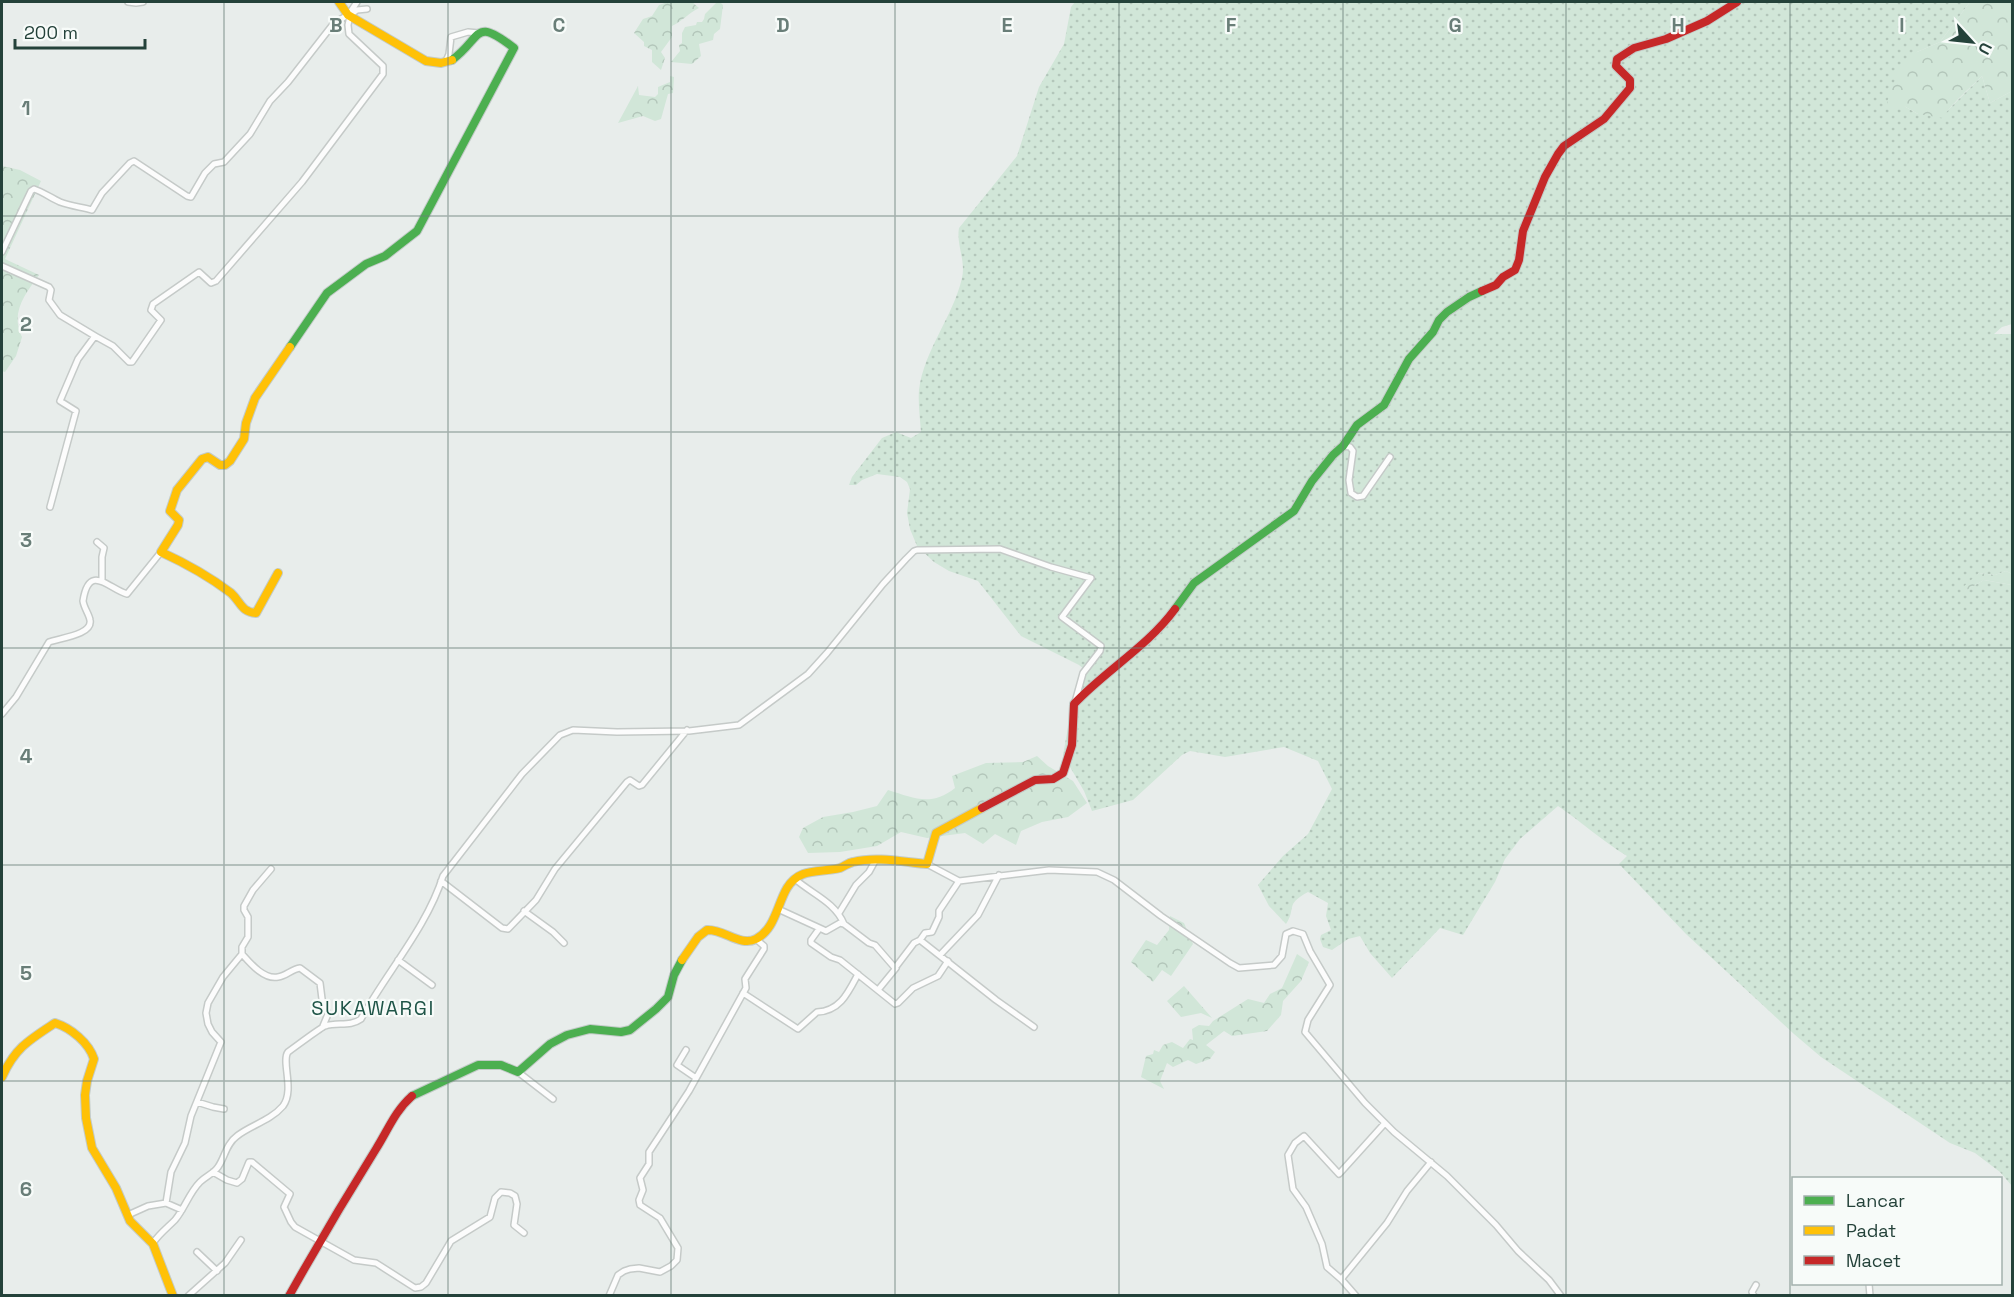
<svg xmlns="http://www.w3.org/2000/svg" width="2014" height="1297" viewBox="0 0 2014 1297" font-family="'Space Grotesk',sans-serif">
	<style>
		.grass { fill: url(#grass-dots) }
		.forest { fill: url(#forest-crowns) }
		.lines { fill: none; stroke-linecap: round; stroke-linejoin: round }
		.street-casing { stroke: #c5cac8; stroke-width: 8 }
		.fast-casing { stroke: #c3cbc8; stroke-width: 10 }
		.slow-casing { stroke: #c3cbc8; stroke-width: 10 }
		.jam-casing { stroke: #c3cbc8; stroke-width: 10 }
		.street { stroke: #fcfcfc; stroke-width: 5 }
		.fast { stroke: #4caf50; stroke-width: 8 }
		.slow { stroke: #ffc107; stroke-width: 8 }
		.jam { stroke: #c62828; stroke-width: 8 }
		.grid { fill: none; stroke: #697e78; stroke-width: 1.5; stroke-opacity: 0.55 }
		.labels { text-anchor: middle; dominant-baseline: central; stroke-width: 4.5; stroke-linejoin: round; paint-order: stroke }
		.quarter-label { font-size: 20px; letter-spacing: 1.5px; fill: #1f5548; stroke: #f7fbf9 }
		.grid-label { font-size: 20px; text-anchor: middle; font-weight: bold; fill: #697e78; stroke: #f7fbf9; stroke-width: 4.5; stroke-linejoin: round; paint-order: stroke }
	</style>
	<defs>
		<pattern id="grass-dots" width="8" height="8" patternUnits="userSpaceOnUse" patternTransform="scale(1.5)"><rect width="8" height="8" fill="#d1e6d8"/><path d="M2 2h.1M6 6h.1" fill="none" stroke="#b3c6ba" stroke-width="1.8" stroke-linecap="round"/></pattern>
		<pattern id="forest-crowns" width="20" height="18" patternUnits="userSpaceOnUse" patternTransform="scale(1.5)"><rect width="20" height="18" fill="#d1e6d8"/><path d="M2 6a3 3 0 1 1 6 0M12 15a3 3 0 1 1 6 0" fill="none" stroke="#b3c6ba"/></pattern>
	</defs>
	<rect width="100%" height="100%" fill="#e8edeb"/>
	<path class="grass" d="M1075 2H1970L1940 42 1917 52 1904 106 1918 114 1945 113 1982 76 1990 103 2012 91V324L2002 327 1994 334H2012V574L2006 571 1995 575 1979 573 1964 591 1984 580 2012 585V1186L2000 1172 1975 1153 1950 1143 1821 1057 1794 1034 1686 934 1619 864 1627 856C1602 841 1582 822 1558 806L1520 839 1505 859 1495 882 1463 935 1440 928 1392 978 1370 953 1360 936 1348 939 1332 950 1323 947 1320 939 1321 935 1331 930 1326 916 1328 903 1308 892C1284 905 1297 908 1286 924L1269 906 1258 885 1283 856 1308 834 1332 789 1318 761 1284 747 1225 757 1190 751 1182 755 1133 800 1092 811 1084 791 1063 755 1069 722 1086 671 1079 665 1021 636 978 581 949 571 934 562 917 546 910 529 907 513 910 489 907 482 900 477 877 474 862 480 856 485H849L852 477 882 438 896 432 911 438 921 432C920 418 918 403 919 390 924 350 953 317 962 278 966 261 956 244 959 228L1017 156 1039 87 1064 44 1071 7Z"/>
	<path class="forest" d="M668 2H692L699 8C689 13 681 22 672 26V37L661 52 665 58 661 70 652 62V50L644 46V42L634 33 643 19 652 16 659 5Z
		M717 2H720L723 5 720 29 714 34 713 40 699 44 701 56 692 64 671 62 680 51 679 45 682 43V33L685 27 696 25 697 22H702L704 19 705 14Z
		M1970 2H2012V91L1990 103 1982 76C1973 85 1946 109 1943 118L1918 114 1904 106 1890 109 1887 102 1899 69 1906 59 1917 52 1940 42Z
		M670 76 674 77 673 93 668 94 661 119 655 121 643 116 618 123 638 86 639 95 655 97 658 94V87L670 82Z
		M2 166 20 170 41 181 5 259 39 275C25 294 10 313 22 337L16 356 5 372 2 371Z
		M2006 571 2012 574V585L1984 580 1963 592V587L1979 573 1995 575Z
		M1037 756 1048 766 1073 781 1087 803 1068 817 1042 822 1021 831 1016 845 995 834 983 844 965 833 927 838 901 832 877 846 840 852 808 853 799 837 803 828 823 817 853 812 877 806 888 790C914 798 931 807 955 788L952 776 986 763 1023 762Z
		M1170 916 1184 923 1193 944 1171 976 1162 970 1153 982 1131 962 1146 940 1157 945 1169 930Z
		M1297 954 1309 962 1301 981 1283 1001 1281 1015 1267 1031 1232 1036 1224 1031 1206 1045 1215 1052 1210 1059 1196 1064 1188 1060 1173 1067 1167 1063 1160 1081 1164 1089 1141 1077 1146 1056 1153 1054 1154 1050 1159 1052 1163 1045 1172 1042 1183 1048 1190 1039 1193 1040 1192 1029 1199 1025 1209 1026 1213 1021 1248 999 1264 1003 1270 994 1282 988Z
		M1184 986 1212 1018 1201 1013 1181 1017 1167 1001Z"/>
	<g class="lines">
		<defs>
			<path id="street" d="M128 2 136 3 143 2
				M349 14 357 2
				M349 16 357 10 367 9
				M446 61 449 54 451 37 468 32 479 33
				M2 252 31 191 34 189C43 192 51 198 60 202 71 206 81 207 92 210L102 193 130 163 134 161 187 196 191 197 205 173 214 164 224 162 250 134 270 101 288 82 334 23 348 15
				M2 266 49 287 51 290 49 300 60 315 95 336
				M1343 446 1350 447 1353 451 1349 480 1351 493 1357 497 1363 496 1390 457
				M50 507 76 411 60 401 78 359 95 336 113 346 129 362H132L161 320 151 310 153 304 199 272 211 283 216 281 302 182 383 74V66L349 34 348 25 350 16
				M97 542 104 548 102 557V580
				M2 714 16 697 49 642C59 638 93 635 90 620 89 614 84 608 83 601 89 562 109 589 127 594L161 552
				M927 864 959 881 1049 870 1097 872 1114 880 1161 916 1230 963 1239 968 1274 965 1282 956 1286 934 1293 931 1303 934 1310 951 1330 985 1308 1020 1305 1032 1365 1103 1394 1132 1447 1176 1496 1225 1518 1251 1549 1280 1561 1296
				M795 879C812 894 835 902 844 924
				M441 881 502 928 508 929 536 900 555 869 627 782 630 780 639 786 642 785 687 730
				M778 909 826 931 840 923 844 924 869 943 875 945 895 968 914 943 920 940 996 1000 1034 1027
				M524 911 553 932 564 943
				M839 913 856 885 869 872 875 861
				M819 929 811 940V943L831 957 840 960 895 1004 898 1003 913 988 938 976 948 961
				M920 940 925 933 932 932 939 917V911L959 881
				M242 954C250 963 264 980 278 977 286 976 292 969 300 968L320 983 322 999 328 1014 323 1026
				M940 955 978 915 999 875
				M398 960 432 985
				M878 990 896 968
				M743 993 798 1029 817 1012C840 1011 848 993 858 974
				M686 1050 677 1065 696 1078
				M518 1072 553 1099
				M197 1102 213 1107 224 1109
				M213 1172 227 1180 237 1183 242 1179 249 1162H252L290 1194 284 1207 291 1222 295 1227 354 1260 376 1263 415 1288 421 1287 426 1283 451 1241 490 1217 495 1198 501 1192 510 1193 515 1196 517 1204 514 1225 524 1233
				M182 1210 166 1203 171 1172 185 1143 191 1116 221 1042 212 1032 208 1024 206 1013 208 1003 223 977 242 954V947L248 937V917L244 910V906L253 890 271 869
				M128 1215 148 1206 166 1203
				M153 1243C159 1234 167 1228 175 1220 185 1208 189 1193 200 1182 206 1176 213 1174 218 1167 225 1157 226 1144 237 1136 251 1125 270 1121 283 1106 295 1090 281 1061 288 1052 292 1049 322 1027 325 1026 338 1022 350 1027 361 1019 387 972 427 927 443 876L522 774 560 735 573 730 617 732 689 731 739 725 808 674 827 653 883 584 906 559 914 551 917 550 1000 549 1051 567 1091 578 1062 617 1101 646 1100 651 1083 673 1075 702
				M197 1252 217 1271
				M1342 1280 1327 1267 1322 1244 1306 1207 1293 1189 1288 1155 1295 1143 1304 1136 1339 1174 1385 1123
				M1869 1284 1870 1296
				M188 1296 225 1263 241 1240
				M609 1296 618 1275 624 1271 630 1269 639 1268 660 1272 671 1266 677 1260 678 1248 660 1218 640 1205 639 1200 643 1190 640 1178 649 1164V1152L689 1091 746 988 745 979 764 949V946L756 939
				M1356 1296 1342 1280 1343 1277 1387 1223 1407 1191 1431 1162
				M1754 1296 1752 1292 1756 1285"/>
			<path id="fast" d="M290 347 327 293 366 264 385 256 417 231 514 48C473 16 483 37 452 60
				M1175 609 1194 583 1294 511 1312 481 1333 455 1343 446 1357 425 1384 405 1409 359 1433 332 1439 320 1447 312 1469 297 1482 291
				M412 1096 478 1065H501L518 1072 550 1044 567 1035 590 1029 621 1032 630 1030 656 1009 668 997 674 975 682 960"/>
			<path id="slow" d="M339 2 348 15 426 61 441 63 452 60
				M278 573 256 613C241 612 241 602 231 593 210 577 185 563 161 552L178 525 179 520 170 511 177 490 202 459 208 457 220 465H225L230 461 244 439 246 423 255 398 290 347
				M682 960 698 937 707 930C724 929 740 947 756 939 775 929 777 905 787 888 800 867 819 873 840 868 845 866 848 863 853 862 876 856 904 862 927 864L936 833 982 808
				M2 1077C15 1048 29 1040 55 1023 71 1028 89 1043 94 1059L87 1081 85 1095 86 1118 92 1148 116 1188 130 1221 153 1244 173 1296"/>
			<path id="jam" d="M1482 291 1496 285 1503 277 1515 270 1519 260 1523 231 1545 177 1558 154 1564 146 1604 119 1630 88V80L1616 66 1617 59 1634 48 1666 39 1707 21 1737 2
				M982 808 1035 780 1053 779 1063 773 1072 745 1074 704C1105 671 1148 646 1175 609
				M289 1296C317 1246 346 1197 376 1149 388 1130 395 1111 412 1096"/>
		</defs>
		<use href="#street" class="street-casing"/>
		<use href="#fast" class="fast-casing"/>
		<use href="#slow" class="slow-casing"/>
		<use href="#jam" class="jam-casing"/>
		<use href="#street" class="street"/>
		<use href="#fast" class="fast"/>
		<use href="#slow" class="slow"/>
		<use href="#jam" class="jam"/>
	</g>
	<path class="grid" d="M224 2V1296M448 2V1296M671 2V1296M895 2V1296M1119 2V1296M1343 2V1296M1566 2V1296M1790 2V1296M2 216H2012M2 432H2012M2 648H2012M2 865H2012M2 1081H2012"/>
	<g class="labels">
		<g class="quarter-label">
			<text x="373" y="1008">SUKAWARGI</text>
		</g>
	</g>
	<g class="grid-label">
		<text x="336" y="32">B</text>
		<text x="559" y="32">C</text>
		<text x="783" y="32">D</text>
		<text x="1007" y="32">E</text>
		<text x="1231" y="32">F</text>
		<text x="1455" y="32">G</text>
		<text x="1678" y="32">H</text>
		<text x="1902" y="32">I</text>
		<text x="26" y="115">1</text>
		<text x="26" y="331">2</text>
		<text x="26" y="547">3</text>
		<text x="26" y="763">4</text>
		<text x="26" y="980">5</text>
		<text x="26" y="1196">6</text>
	</g>
	<rect width="2014" height="1297" fill="none" stroke="#24423a" stroke-width="6"/>
	<rect x="1792" y="1177" width="210" height="108" fill="#f7fbf9" stroke="#a3b1ad" stroke-width="1.5"/>
	<rect x="1804" y="1196" width="30" height="9" fill="#4caf50" stroke="#a3b1ad" stroke-width="1.5"/>
	<text x="1846" y="1207" font-size="18" fill="#24423a">Lancar</text>
	<rect x="1804" y="1226" width="30" height="9" fill="#ffc107" stroke="#a3b1ad" stroke-width="1.5"/>
	<text x="1846" y="1237" font-size="18" fill="#24423a">Padat</text>
	<rect x="1804" y="1256" width="30" height="9" fill="#c62828" stroke="#a3b1ad" stroke-width="1.5"/>
	<text x="1846" y="1267" font-size="18" fill="#24423a">Macet</text>
	<g transform="translate(1972 42) rotate(117)" stroke="#f7fbf9" stroke-width="4.5" paint-order="stroke">
	<path d="M0-4.5L10 22L0 15L-10 22Z" fill="#24423a"/>
	<text y="-9" font-size="16" font-weight="bold" text-anchor="middle" fill="#24423a">U</text>
	</g>
	<path d="M15 39v9h130v-9" fill="none" stroke="#24423a" stroke-width="3"/>
	<text x="24" y="39" font-size="18" fill="#24423a" stroke="#f7fbf9" stroke-width="4.5" paint-order="stroke">200 m</text>
</svg>
